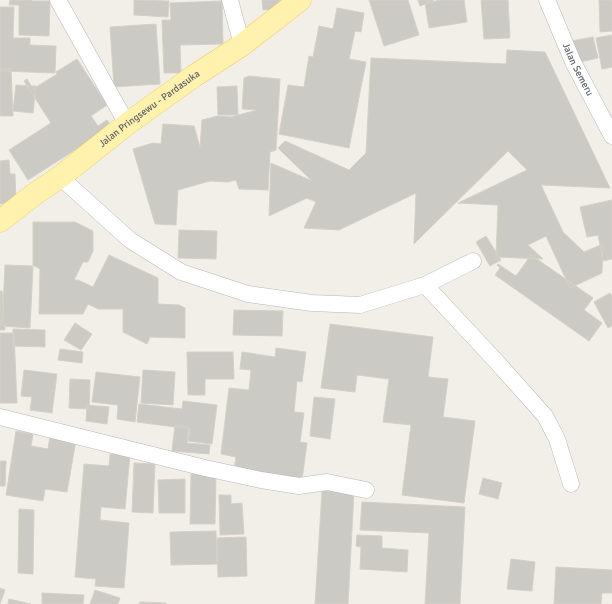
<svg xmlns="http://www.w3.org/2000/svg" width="612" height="604" viewBox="0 0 612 604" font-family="Signika,sans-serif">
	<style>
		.building { fill: #cccac5; stroke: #d6d1c6 }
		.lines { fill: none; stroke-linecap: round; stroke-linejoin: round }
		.street-casing { stroke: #b5b8bc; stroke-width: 17 }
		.primary-casing { stroke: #f2c960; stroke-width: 23 }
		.street { stroke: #fff; stroke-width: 16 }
		.primary { stroke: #fff2af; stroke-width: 22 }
		.labels { text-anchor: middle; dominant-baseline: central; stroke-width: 3; stroke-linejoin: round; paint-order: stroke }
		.street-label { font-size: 10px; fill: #5f6368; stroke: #fff }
	</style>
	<rect width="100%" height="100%" fill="#f1efe8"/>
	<path class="building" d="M10 0H32V1H50L49 36 19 35V5H9Z
		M134 0 169 1 168 17 134 15Z
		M262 0H287V9L263 10Z
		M369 0H408L419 35 384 46Z
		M418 0H433V1L420 6Z
		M441 0H464L467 22 429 28 425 3Z
		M481 0H508L510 38 484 39Z
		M599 0H612V31L600 32Z
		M222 1 223 44 180 45 181 73H164L162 20H171L170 3Z
		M0 7H14L13 38H30V45L56 46 55 73 0 71Z
		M337 8 364 13 361 32 355 31 349 59 366 62 349 148 279 134 288 85 304 87 309 56 313 57 319 26 333 29Z
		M156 24 160 84 114 87 110 27Z
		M612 35V67L602 69 596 38Z
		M593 37 598 58 576 63 571 41Z
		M507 50 545 52 610 188 541 185 563 232 584 252 603 244 602 273 570 288 546 236 528 245 543 259 496 257 498 205 458 203 527 170 508 151 414 244 416 193 339 230 304 228 316 202 307 198 269 216 271 163 312 181 278 148 285 141 349 170 366 153 371 58 506 64Z
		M77 59 107 105 91 116 98 126 107 120 111 127 28 180 9 150 51 123 24 81 27 79 33 89 57 74 56 72Z
		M0 69H11L13 116H0Z
		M249 76 280 79 276 150 270 152 268 190 239 189 236 180 228 182 210 181 178 190 176 225 155 224 133 149 153 143 161 144 163 124 194 126 200 147 202 120 217 116 231 117 257 110 242 109 244 78Z
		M16 85 36 86 33 113 13 111Z
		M237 86 238 115H218L217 87Z
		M9 160 10 174H15L16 203 0 204V161Z
		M612 200V259L603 261 598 235 587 237 580 207Z
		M33 222H75L93 231V251L88 262H83L74 280H78L93 287 109 255 158 278V304L179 305 185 308V338L150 337 147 344 123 332V309H98L88 304 83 314H39L40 269 33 265Z
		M179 230 217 231 216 259 178 258Z
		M486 236 501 260 490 266 476 242Z
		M531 255 593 298 584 310 602 323 589 341 495 275 500 268 497 265 498 264 516 276Z
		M5 265 33 266 30 328 2 326Z
		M0 291H2L5 330H0Z
		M610 293 612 296V326L608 328 594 302Z
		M234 310 283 311 282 336 233 335Z
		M75 323 92 334 81 350 64 340Z
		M330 324 433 337 428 377 448 379 443 417 475 421 464 503 402 495 411 425 383 422 389 379 357 375 355 392 321 388Z
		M13 329 45 330V347L13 346Z
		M0 333H14L17 403H0Z
		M276 348 306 352 302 382 297 381 294 412 304 413 300 442 307 443 302 479 234 470 236 457 221 454 229 388 249 390 251 370 240 369 242 352 275 357Z
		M60 349 83 352 82 363 58 360Z
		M187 352H233L234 379H205V395H188Z
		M24 370 57 374 52 413 30 410 32 397 21 396Z
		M143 370 175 372 173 405 141 403Z
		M96 372 140 377 135 422 117 419 118 405 92 402Z
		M70 379 90 380 89 409 69 408Z
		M314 397 335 399 330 439 310 436Z
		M183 401 217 405 212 444 188 441 190 429 137 422 139 404 182 409Z
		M87 405 109 407 107 424 86 421Z
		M175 425 189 427 187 443 210 445 209 454 172 451Z
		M16 431 33 434 31 446 48 449 50 436 76 440 67 492 45 489 43 501 6 495Z
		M110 454 130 455 125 509 101 507 100 520 129 523 124 588 95 586 96 579 75 577 84 464 109 466Z
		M0 461H6L5 486H0Z
		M134 463 155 464 153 513 132 512Z
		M191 474H216L215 524H190Z
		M483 478 502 483 498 499 479 494Z
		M185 479V513H159L158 480Z
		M322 491 354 493 348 604H315Z
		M219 495H231V504L242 503 244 534 220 535Z
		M362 502 465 507 460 604H425L429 533 360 530Z
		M19 509 34 510 33 574 18 573Z
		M216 531 217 564 171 565 170 532Z
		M357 535 382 536V548L408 550 407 572 360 569 361 547 356 546Z
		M246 537 247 576 218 577 217 538Z
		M511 559 535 562 532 591 507 589Z
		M556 567 612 570V593H602L601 604H554Z
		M0 588 5 590 0 604Z
		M95 590 120 598 118 604H90Z
		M42 593 84 595 83 604H42Z
		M9 599 31 604H8Z
		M140 602 166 603V604H139Z"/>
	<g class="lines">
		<defs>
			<g id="street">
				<path d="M58 0 127 124"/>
				<path d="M230 0 242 45"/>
				<path id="s1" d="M547 0 573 62 612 136"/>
				<path d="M60 177 130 240 181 272 248 294 312 303 360 305 425 285 473 261"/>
				<path d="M425 285 495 360 545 416 557 439 571 484"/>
				<path d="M0 417 205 468 261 480 299 486 327 482 366 490"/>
			</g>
			<g id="primary">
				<path id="s2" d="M0 221 36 193 60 177 127 124 194 76 242 45 300 0"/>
			</g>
		</defs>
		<use href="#street" class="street-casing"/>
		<use href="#primary" class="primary-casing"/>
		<use href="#street" class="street"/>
		<use href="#primary" class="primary"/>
	</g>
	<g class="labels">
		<g class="street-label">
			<text stroke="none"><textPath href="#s1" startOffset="76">Jalan Semeru</textPath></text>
			<text stroke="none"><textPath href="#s2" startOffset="187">Jalan Pringsewu - Pardasuka</textPath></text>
		</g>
	</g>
</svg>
